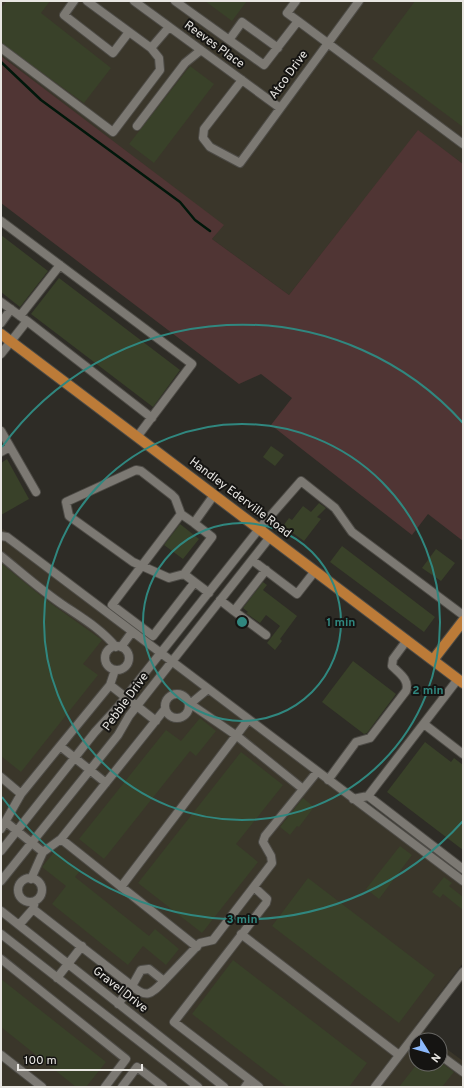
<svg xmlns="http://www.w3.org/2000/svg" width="464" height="1088" viewBox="0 0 464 1088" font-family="Overpass,sans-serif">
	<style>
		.built { fill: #3a362a }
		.green { fill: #503534 }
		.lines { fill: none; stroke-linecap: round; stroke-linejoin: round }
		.stream { stroke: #01170b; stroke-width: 2.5 }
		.building { fill: #394129 }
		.minor-casing { stroke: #4d4b46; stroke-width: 10 }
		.major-casing { stroke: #4d4b46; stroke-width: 12 }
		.minor { stroke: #7c7973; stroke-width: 8 }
		.major { stroke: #bc7b38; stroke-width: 10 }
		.ring { fill: none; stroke: #30877f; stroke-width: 2 }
		.labels { text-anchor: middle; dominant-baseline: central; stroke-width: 4; stroke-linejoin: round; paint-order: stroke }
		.street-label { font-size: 12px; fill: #e8e6e2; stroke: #151412 }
		.centre { fill: #30877f; stroke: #151412; stroke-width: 2 }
		.ring-label { font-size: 12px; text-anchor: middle; font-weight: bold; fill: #30877f; stroke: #151412; stroke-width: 4; stroke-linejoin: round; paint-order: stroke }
	</style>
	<rect width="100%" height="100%" fill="#2e2c26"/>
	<path class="built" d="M1 1H463V164L418 131 289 295 212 239 223 225 1 56Z
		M3 529 463 875V963L416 1025 435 1040H416V1064H440V1044L463 1061V1087H1V530Z"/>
	<path class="green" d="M1 56 224 225 212 239 289 295 418 130 463 164V541L428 514 412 535 271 425 292 398 261 374 239 384 1 203Z"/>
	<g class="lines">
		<path class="stream" d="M1 62 41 100 180 202 195 220 210 231"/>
	</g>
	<path class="building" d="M7 1H50L41 13 111 68 84 103 1 43V8Z
		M205 1H247L232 21Z
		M415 1H463V127L372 59Z
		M190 66 214 84 154 163 129 144Z
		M1 235 48 271 20 307 1 292Z
		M59 278 180 370 153 407 31 314Z
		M271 446 284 455 275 466 263 457Z
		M7 459 29 499 1 515V463Z
		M319 503 326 508 317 517 321 519 304 541 283 526 289 518 292 520 303 506 311 512Z
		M180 524 199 539 183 559 164 545Z
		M342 546 435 617 424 632 330 562Z
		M436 549 455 563 441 581 422 568Z
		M1 563 46 600 102 640 83 664 98 675 21 772 1 756Z
		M263 582 267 585 263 590 297 616 280 639 282 641 275 650 267 643 280 626 266 615 260 623 246 613 248 612 243 608Z
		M353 661 396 694 367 733 364 734 322 702Z
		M200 718 216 731 196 756 190 751 104 859 79 839 166 730 181 741Z
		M425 742 451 762 454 758 463 765V850L387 792Z
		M241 752 283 785 236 844 258 862 202 933 138 883Z
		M303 798 314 807 299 827 297 826 290 835 280 827Z
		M400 846 412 855 379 899 366 889Z
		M55 851 80 871 75 877 149 936 155 929 179 949 166 965 143 946 128 965 52 904 66 886 42 867Z
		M444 877 452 883 449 886 463 897V910L443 894 440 898 432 892Z
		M308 878 435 975 399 1023 272 926Z
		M233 960 367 1063 349 1087H287L192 1014Z
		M1 979 106 1062 86 1087H76L1 1027Z
		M440 1062 454 1072 442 1087H399L417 1064H440Z"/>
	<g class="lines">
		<defs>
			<path id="minor" d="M74 1 64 15 113 53 129 32
				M87 1 151 48
				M134 1 280 108
				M175 1 264 65 298 21 463 144
				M296 1 287 13 298 21
				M229 40 242 22 278 48
				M1 48 113 132 160 70 159 58 151 48 169 27
				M242 80 204 129 203 138 210 147 240 163 359 1
				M137 126 185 63 201 50
				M1 221 192 364 137 437
				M1 302 27 321 1 354
				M20 316 60 265
				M27 321 152 418
				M1 323 11 309
				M1 431 36 492
				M1 452 10 447
				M181 514 175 498 172 495 141 471 136 470 66 502 69 516 133 562 169 578 184 574
				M194 523 181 514 112 605 153 636 194 583
				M1 536 7 537 463 881
				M1 556C22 573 43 592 66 607 84 619 102 630 116 647
				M252 560 297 594 315 571
				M266 570 234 611 266 635
				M209 593 184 574 212 537 194 523 214 495
				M220 600 234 611
				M105 658a12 12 0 1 1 24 0a12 12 0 1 1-24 0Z
				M121 647 132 632
				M110 685 156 721
				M165 706a12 12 0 1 1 24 0a12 12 0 1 1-24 0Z
				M189 703 237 736 303 789
				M190 704 208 689
				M165 709 61 839 197 947
				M424 724 463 754
				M60 746 110 685 115 670
				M1 777 21 794 1 829
				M328 780 356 742 370 738 406 691C410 680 399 673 392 666L393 659 407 640
				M21 794 60 746 106 783
				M368 796 463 869
				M353 799 368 796 458 679
				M6 822 43 852 31 879
				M1 851 95 732 117 708 259 529 301 481 335 508 352 532 463 615
				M43 852 61 839
				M18 890a12 12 0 1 1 24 0a12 12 0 1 1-24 0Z
				M1 881 118 735 129 716 270 537
				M121 887 248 720
				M35 901 33 909 132 986 118 1004
				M1 911 224 1087
				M19 925 33 909
				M1 934 198 1087
				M241 934 399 1055
				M1 959 126 1059 105 1087
				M149 969 164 981C151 994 147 999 132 986L141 970Z
				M57 978 82 946
				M164 981 200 943 213 940 272 863 271 856 263 842 265 836 317 772
				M1 1055 42 1087
				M440 1055 463 1072
				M250 1080 259 1087
				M122 1087 137 1067 163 1087
				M245 1087 250 1080 174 1022 266 903 267 899 254 887
				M375 1087 463 972"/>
			<path id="major" d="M1 334 463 683
				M433 660 463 621"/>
		</defs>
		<use href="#minor" class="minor-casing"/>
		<use href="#major" class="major-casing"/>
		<use href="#minor" class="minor"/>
		<use href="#major" class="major"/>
	</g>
	<g class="ring">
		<circle cx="242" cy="622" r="99"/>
		<circle cx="242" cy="622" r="198"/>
		<path d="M463 821A297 297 0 0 1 2 797M2 447A297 297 0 0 1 463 423"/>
	</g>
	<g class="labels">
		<g class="street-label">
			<text transform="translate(214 45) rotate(36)">Reeves Place</text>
			<text transform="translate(289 75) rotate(-54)">Atco Drive</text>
			<text transform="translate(240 498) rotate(37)">Handley Ederville Road</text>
			<text transform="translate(126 702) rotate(-54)">Pebble Drive</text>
			<text transform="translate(120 990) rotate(38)">Gravel Drive</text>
		</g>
	</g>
	<circle cx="242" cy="622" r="6" class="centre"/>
	<g class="ring-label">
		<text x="341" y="626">1 min</text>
		<text x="428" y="694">2 min</text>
		<text x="242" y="923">3 min</text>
	</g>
	<rect width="464" height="1088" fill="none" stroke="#e8e6e2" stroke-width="4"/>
	<g transform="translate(428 1052) rotate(127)"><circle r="19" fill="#151412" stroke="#696865"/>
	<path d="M0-3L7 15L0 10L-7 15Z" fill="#8cb9fc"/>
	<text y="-6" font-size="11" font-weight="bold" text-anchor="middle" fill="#e8e6e2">N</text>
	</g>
	<path d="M18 1064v6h124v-6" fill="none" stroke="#e8e6e2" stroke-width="2"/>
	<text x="24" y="1064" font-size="12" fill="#e8e6e2" stroke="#151412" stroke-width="3" paint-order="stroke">100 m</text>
</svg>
